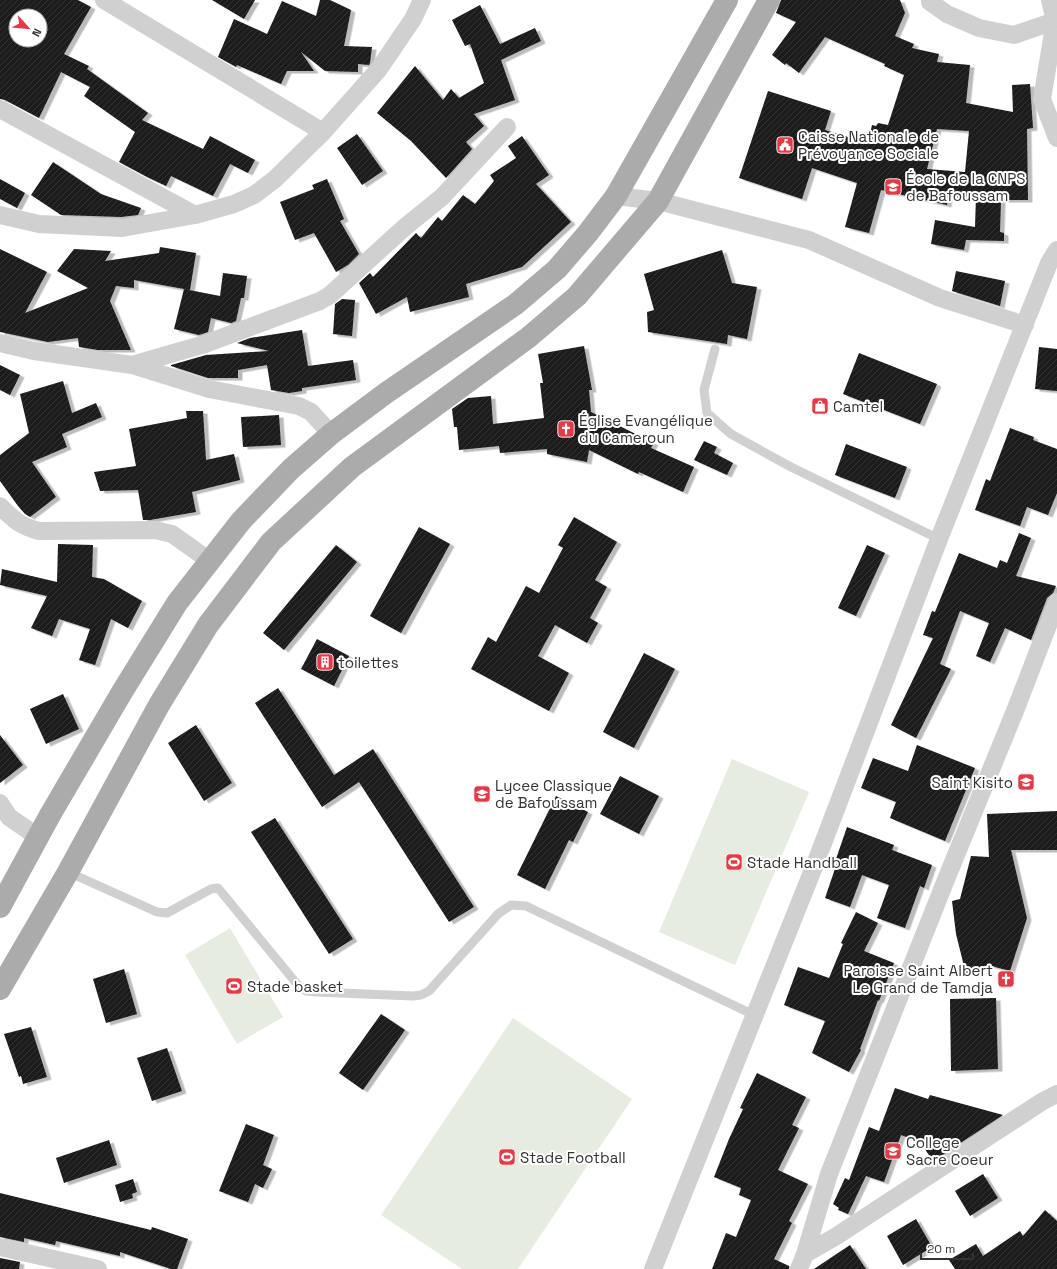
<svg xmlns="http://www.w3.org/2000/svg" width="1057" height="1269" viewBox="0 0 1057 1269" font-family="'Space Grotesk',sans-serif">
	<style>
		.park { fill: #e6ecdf }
		.building { fill: url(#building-hatch); fill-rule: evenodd; filter: url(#shadow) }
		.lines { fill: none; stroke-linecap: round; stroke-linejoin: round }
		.lane { stroke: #d0d0d0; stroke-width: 9 }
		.street { stroke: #d0d0d0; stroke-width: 18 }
		.primary { stroke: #ababab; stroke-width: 22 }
		.labels { text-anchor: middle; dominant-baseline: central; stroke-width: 4; stroke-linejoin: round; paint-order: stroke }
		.poi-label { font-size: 15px; fill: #333; stroke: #fff; text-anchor: start }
	</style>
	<defs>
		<pattern id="building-hatch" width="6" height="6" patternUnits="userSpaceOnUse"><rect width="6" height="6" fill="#1a1a1a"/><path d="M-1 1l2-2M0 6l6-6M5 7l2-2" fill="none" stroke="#333"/></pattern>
		<filter id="shadow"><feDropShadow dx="4.5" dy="2.5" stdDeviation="0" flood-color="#0004"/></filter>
	</defs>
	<rect width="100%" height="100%" fill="#fff"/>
	<path class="park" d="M732 759 809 792 735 965 659 932Z
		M230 928 283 1017 237 1044 185 955Z
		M513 1018 632 1099 518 1269H462L381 1215Z"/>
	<path class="building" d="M0 0H78L91 7 64 54 89 66 87 69 148 113 142 120 203 149 210 136 255 160 248 173 230 164 213 196 171 176 166 186 147 177 119 162 135 132 84 96 90 87 61 72 39 118 5 100 0 99ZM16 16H40V40H16Z
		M212 0H255L244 19Z
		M320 0H330L351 10 344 46 372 47 370 63 369 65 358 64V72L325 71 301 52 314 71H287L281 84 237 65 236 67 218 57 234 19 267 34 282 1 316 16Z
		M781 0H900L905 13 895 36 914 44 912 48 939 54 937 62 970 65 966 103 1013 112 1012 85 1030 84 1033 128 1027 129 1028 200H1001L1000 232 1004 233V241L966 240 964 250 931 244 935 220 975 227 976 196 948 197 947 205 881 190 869 233 845 227 857 183 812 168 802 199 739 178 768 91 831 111 825 130 868 143 872 125 876 126 878 123 888 125 904 75 884 66 885 64 825 37 799 73 786 63 785 65 772 55 796 22 776 13ZM937 129 969 131 965 172 927 169Z
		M480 5 500 44 535 28 541 41 501 60 515 100 474 114 484 126 466 142 472 149 446 178 411 141 377 113 415 66 443 100 451 89 459 98 484 83 470 44 465 46 452 20Z
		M357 134 383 171 362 185 337 148Z
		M522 136 549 175 536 184 571 222 522 267 466 284 469 297 410 312 407 297 376 314 359 283 370 273 373 277 416 233 421 238 438 217 442 221 463 195 475 204 494 181 490 175 516 158 508 146Z
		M53 162 101 194 141 208 138 215 121 217 61 215 31 195Z
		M0 179 25 193 17 208 0 199Z
		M327 179 344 219 340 221 359 254 348 265 336 272 314 233 295 240 280 202 314 189 312 185Z
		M160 247 196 253 190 290 134 280V288L116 286 110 301 131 350H98L79 347 78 338 48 342 0 332V249L47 272 25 313 88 288 57 271 74 249 111 251 105 261 159 253Z
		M722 250 732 283 757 287 747 339 728 335 727 344 648 332 647 312 654 310 644 274Z
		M956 271 1005 281 1000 306 952 291Z
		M223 273 247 276 244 298H241L236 321 231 323 211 318 208 332 199 335 174 329 184 289 220 296Z
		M342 299 355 300 352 336 333 334 335 304Z
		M302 330 308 366 353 360 356 380 302 388V391L289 393 271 390 267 365 238 370V378H208L171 366V365L206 355 269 351 237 343 250 338Z
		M584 346 592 390H589L591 412 654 443 651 448 694 467 683 492 639 472 638 474 589 450 587 462 547 454V449L500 453 499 446 459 450 457 427H454L452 409 468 398 491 396 493 424 544 418 540 383H543L538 354Z
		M1039 347 1057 349V391L1035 389Z
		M859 353 937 384 920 424 843 394Z
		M0 365 20 375 10 395 0 390Z
		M63 381 72 413 96 403 102 417 62 434 67 447 32 462 56 497 30 517 25 514 18 506 0 481V455L29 433 20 394Z
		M186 411H203L206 460 234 454 240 480 192 492 196 512 150 520H143L138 490 100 491 94 472 136 466 129 429 187 418Z
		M279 415 281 445 243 447 241 417Z
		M1010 428 1034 437 1033 440 1057 449V493L1048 515 1027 507 1020 526 975 510 986 479 990 481Z
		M704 441 717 447 714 453 733 463 727 475 694 460Z
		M846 444 907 467 895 498 835 475Z
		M574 517 617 542 595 580 607 587 590 618 598 623 587 643 555 625 538 656 569 673 549 711 471 669 488 637 496 642 526 586 539 593 563 548 558 545Z
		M419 527 450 544 401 633 370 616Z
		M1019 533 1031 538 1016 576 1056 586 1053 593 1047 598 1031 640 1005 628 990 662 976 656 989 623 960 611 940 664 951 669 916 738 891 725 933 638 923 635 932 611 935 612 959 553 997 568 1000 560 1007 563Z
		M58 544 93 545 92 577 104 579 142 601 128 628 111 619 95 665 79 660 90 629 59 619 52 636 31 628 47 596 0 585 2 569 57 582Z
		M336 545 357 562 284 650 263 633Z
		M867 545 885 553 856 616 838 608Z
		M317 639 349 656 334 686 301 669Z
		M644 653 675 669 634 748 603 732Z
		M278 688 334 775 373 749 474 907 449 922 359 782 322 807 255 703Z
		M63 694 79 729 46 744 30 709Z
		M196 725 232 783 204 801 168 743Z
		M0 735 23 765 0 783Z
		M917 745 975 768 945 841 890 818 896 802 861 788 873 758 908 771Z
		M620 776 659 796 639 834 600 814Z
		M556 796 588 812 573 842 569 840 545 889 517 875Z
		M1057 811V850H1011L1027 918 1010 971 988 965 966 974 956 934 952 901 960 899 971 856 989 857 987 814Z
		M275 818 353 939 329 954 251 832Z
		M847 827 894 845 892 850 932 865 924 888 920 886 905 928 877 918 889 885 862 875 850 907 825 898 838 860 836 859Z
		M856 912 878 923 864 951 894 963 879 1001 878 1000 860 1049 861 1050 849 1072 812 1053 825 1021 784 1005 798 967 829 978 843 944 841 943Z
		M124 969 137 1014 106 1023 93 979Z
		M996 998 998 1069 951 1071 950 999Z
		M381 1014 405 1030 363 1090 339 1073Z
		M31 1027 47 1077 23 1084 21 1076 19 1077 4 1034Z
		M167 1048 182 1091 152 1101 137 1058Z
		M757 1073 806 1097 792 1125 799 1128 778 1170 808 1184 789 1221 792 1223 774 1259 789 1266V1269H712L726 1233 736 1237 751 1200 739 1195 741 1188 714 1177 729 1139 743 1109 740 1108Z
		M895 1088 928 1099 930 1095 1003 1115 933 1161 920 1142 901 1135 884 1182 866 1176 848 1214 838 1210 839 1208 833 1204 845 1178 849 1180 869 1127 879 1131Z
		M246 1124 274 1135 263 1165 272 1169 263 1188 255 1184 248 1202 219 1191Z
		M109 1140 117 1165 64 1183 56 1158Z
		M983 1174 998 1198 970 1216 955 1191Z
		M133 1179 137 1192 132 1194 133 1198 120 1202 115 1185Z
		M0 1193 151 1230 152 1227 188 1239 177 1269H171L120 1252V1256L56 1241 55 1245 24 1238V1242L0 1237Z
		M1045 1210 1057 1221V1269H955L949 1260 976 1244 983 1256 1020 1231 1023 1236Z
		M916 1219 932 1247 903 1265 887 1236Z
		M850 1245 866 1269H814Z
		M0 1258 20 1262 19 1269H0Z"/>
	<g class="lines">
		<path class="lane" d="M715 349 704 390 707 413 731 434 791 467 939 539
			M68 872 157 912 167 913 211 889 218 888 297 984 306 991 316 992 413 996 421 995 429 991 498 914 511 905 526 906 754 1015"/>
		<path class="street" d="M104 0 323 132
			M930 0V2L947 14 979 28 1014 35 1055 21
			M1050 0 1055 21 1042 99 1057 138
			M0 109 195 215
			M616 196 658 201 809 240 940 298 1025 325
			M0 215 39 224 122 228 195 215 234 204 254 195 275 179 323 132 379 69 413 19 422 0
			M0 343 34 351 132 365 209 389 299 406 311 412 331 434
			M132 365 205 344 320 301 330 295 405 227 442 197 507 127
			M0 506C14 520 20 526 39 531L155 530 172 534 210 561
			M0 803 9 817 38 837
			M0 1247 98 1269
			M805 1254 835 1237 1043 1101 1057 1094
			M653 1269 814 867 939 539 1049 263 1057 250
			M799 1269 805 1254 829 1174 947 877 1015 711 1057 602"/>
		<path class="primary" d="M0 907 50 815 122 692 177 603 241 521 291 469 331 434 386 393 516 304 557 269 588 233 616 196 727 0
			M0 989 68 872 159 705 208 625 271 542 352 467 529 337 577 296 658 201 769 0"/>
	</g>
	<defs>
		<symbol id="civic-square" viewBox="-11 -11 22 22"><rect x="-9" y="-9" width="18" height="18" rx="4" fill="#e63946" stroke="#fff"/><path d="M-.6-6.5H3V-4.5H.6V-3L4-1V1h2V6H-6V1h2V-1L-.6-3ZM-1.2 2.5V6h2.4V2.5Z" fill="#fff"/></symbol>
		<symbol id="school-square" viewBox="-11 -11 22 22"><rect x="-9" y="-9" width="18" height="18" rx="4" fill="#e63946" stroke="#fff"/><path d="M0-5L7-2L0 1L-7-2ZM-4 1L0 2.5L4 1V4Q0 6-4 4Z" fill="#fff"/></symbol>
		<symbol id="shop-square" viewBox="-11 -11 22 22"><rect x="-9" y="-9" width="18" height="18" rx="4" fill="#e63946" stroke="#fff"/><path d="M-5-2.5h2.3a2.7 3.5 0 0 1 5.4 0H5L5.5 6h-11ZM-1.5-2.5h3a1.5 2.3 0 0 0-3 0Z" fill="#fff"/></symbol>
		<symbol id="church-square" viewBox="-11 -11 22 22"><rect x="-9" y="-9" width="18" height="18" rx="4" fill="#e63946" stroke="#fff"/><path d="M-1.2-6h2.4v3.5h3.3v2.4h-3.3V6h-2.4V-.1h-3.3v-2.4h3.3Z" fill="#fff"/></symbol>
		<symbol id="building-square" viewBox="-11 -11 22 22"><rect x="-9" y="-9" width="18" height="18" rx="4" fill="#e63946" stroke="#fff"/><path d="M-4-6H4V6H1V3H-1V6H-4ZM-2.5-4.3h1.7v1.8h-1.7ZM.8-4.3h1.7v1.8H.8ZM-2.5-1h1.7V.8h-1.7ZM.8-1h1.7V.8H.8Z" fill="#fff"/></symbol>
		<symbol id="stadium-square" viewBox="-11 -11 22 22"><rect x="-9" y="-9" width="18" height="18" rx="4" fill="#e63946" stroke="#fff"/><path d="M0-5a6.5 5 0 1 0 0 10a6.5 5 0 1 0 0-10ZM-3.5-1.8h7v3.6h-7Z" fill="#fff"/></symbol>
	</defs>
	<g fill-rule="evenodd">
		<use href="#civic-square" x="775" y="135" width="20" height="20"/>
		<use href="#school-square" x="883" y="177" width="20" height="20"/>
		<use href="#shop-square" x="810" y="396" width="20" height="20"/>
		<use href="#church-square" x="556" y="419" width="20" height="20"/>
		<use href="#building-square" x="315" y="652" width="20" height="20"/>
		<use href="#school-square" x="1016" y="772" width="20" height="20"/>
		<use href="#school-square" x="472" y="784" width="20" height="20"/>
		<use href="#stadium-square" x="724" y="852" width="20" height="20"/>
		<use href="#church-square" x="996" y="969" width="20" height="20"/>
		<use href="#stadium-square" x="224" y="976" width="20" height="20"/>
		<use href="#school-square" x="883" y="1141" width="20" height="20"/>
		<use href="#stadium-square" x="497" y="1147" width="20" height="20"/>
	</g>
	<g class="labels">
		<g class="poi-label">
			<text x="798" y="136">Caisse Nationale de<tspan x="798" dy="17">Prévoyance Sociale</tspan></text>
			<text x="906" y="178">École de la CNPS<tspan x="906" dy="17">de Bafoussam</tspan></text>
			<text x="833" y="406">Camtel</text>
			<text x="579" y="420">Église Evangélique<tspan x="579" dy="17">du Cameroun</tspan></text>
			<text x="338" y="662">toilettes</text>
			<text x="1013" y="782" text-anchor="end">Saint Kisito</text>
			<text x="495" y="785">Lycee Classique<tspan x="495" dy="17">de Bafoussam</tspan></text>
			<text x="747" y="862">Stade Handball</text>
			<text x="993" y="970" text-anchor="end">Paroisse Saint Albert<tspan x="993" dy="17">Le Grand de Tamdja</tspan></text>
			<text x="247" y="986">Stade basket</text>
			<text x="906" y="1142">College<tspan x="906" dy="17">Sacre Coeur</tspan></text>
			<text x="520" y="1157">Stade Football</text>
		</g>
	</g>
	<g transform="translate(28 28) rotate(117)"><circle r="19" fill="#ffffff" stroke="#adadad"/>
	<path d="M0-3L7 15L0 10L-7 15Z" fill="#e63946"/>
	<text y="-6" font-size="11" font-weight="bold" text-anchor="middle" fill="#333333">N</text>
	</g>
	<path d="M921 1253v6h52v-6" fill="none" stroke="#333333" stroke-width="2"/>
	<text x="927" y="1253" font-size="12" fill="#333333" stroke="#ffffff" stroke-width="3" paint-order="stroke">20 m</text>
</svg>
